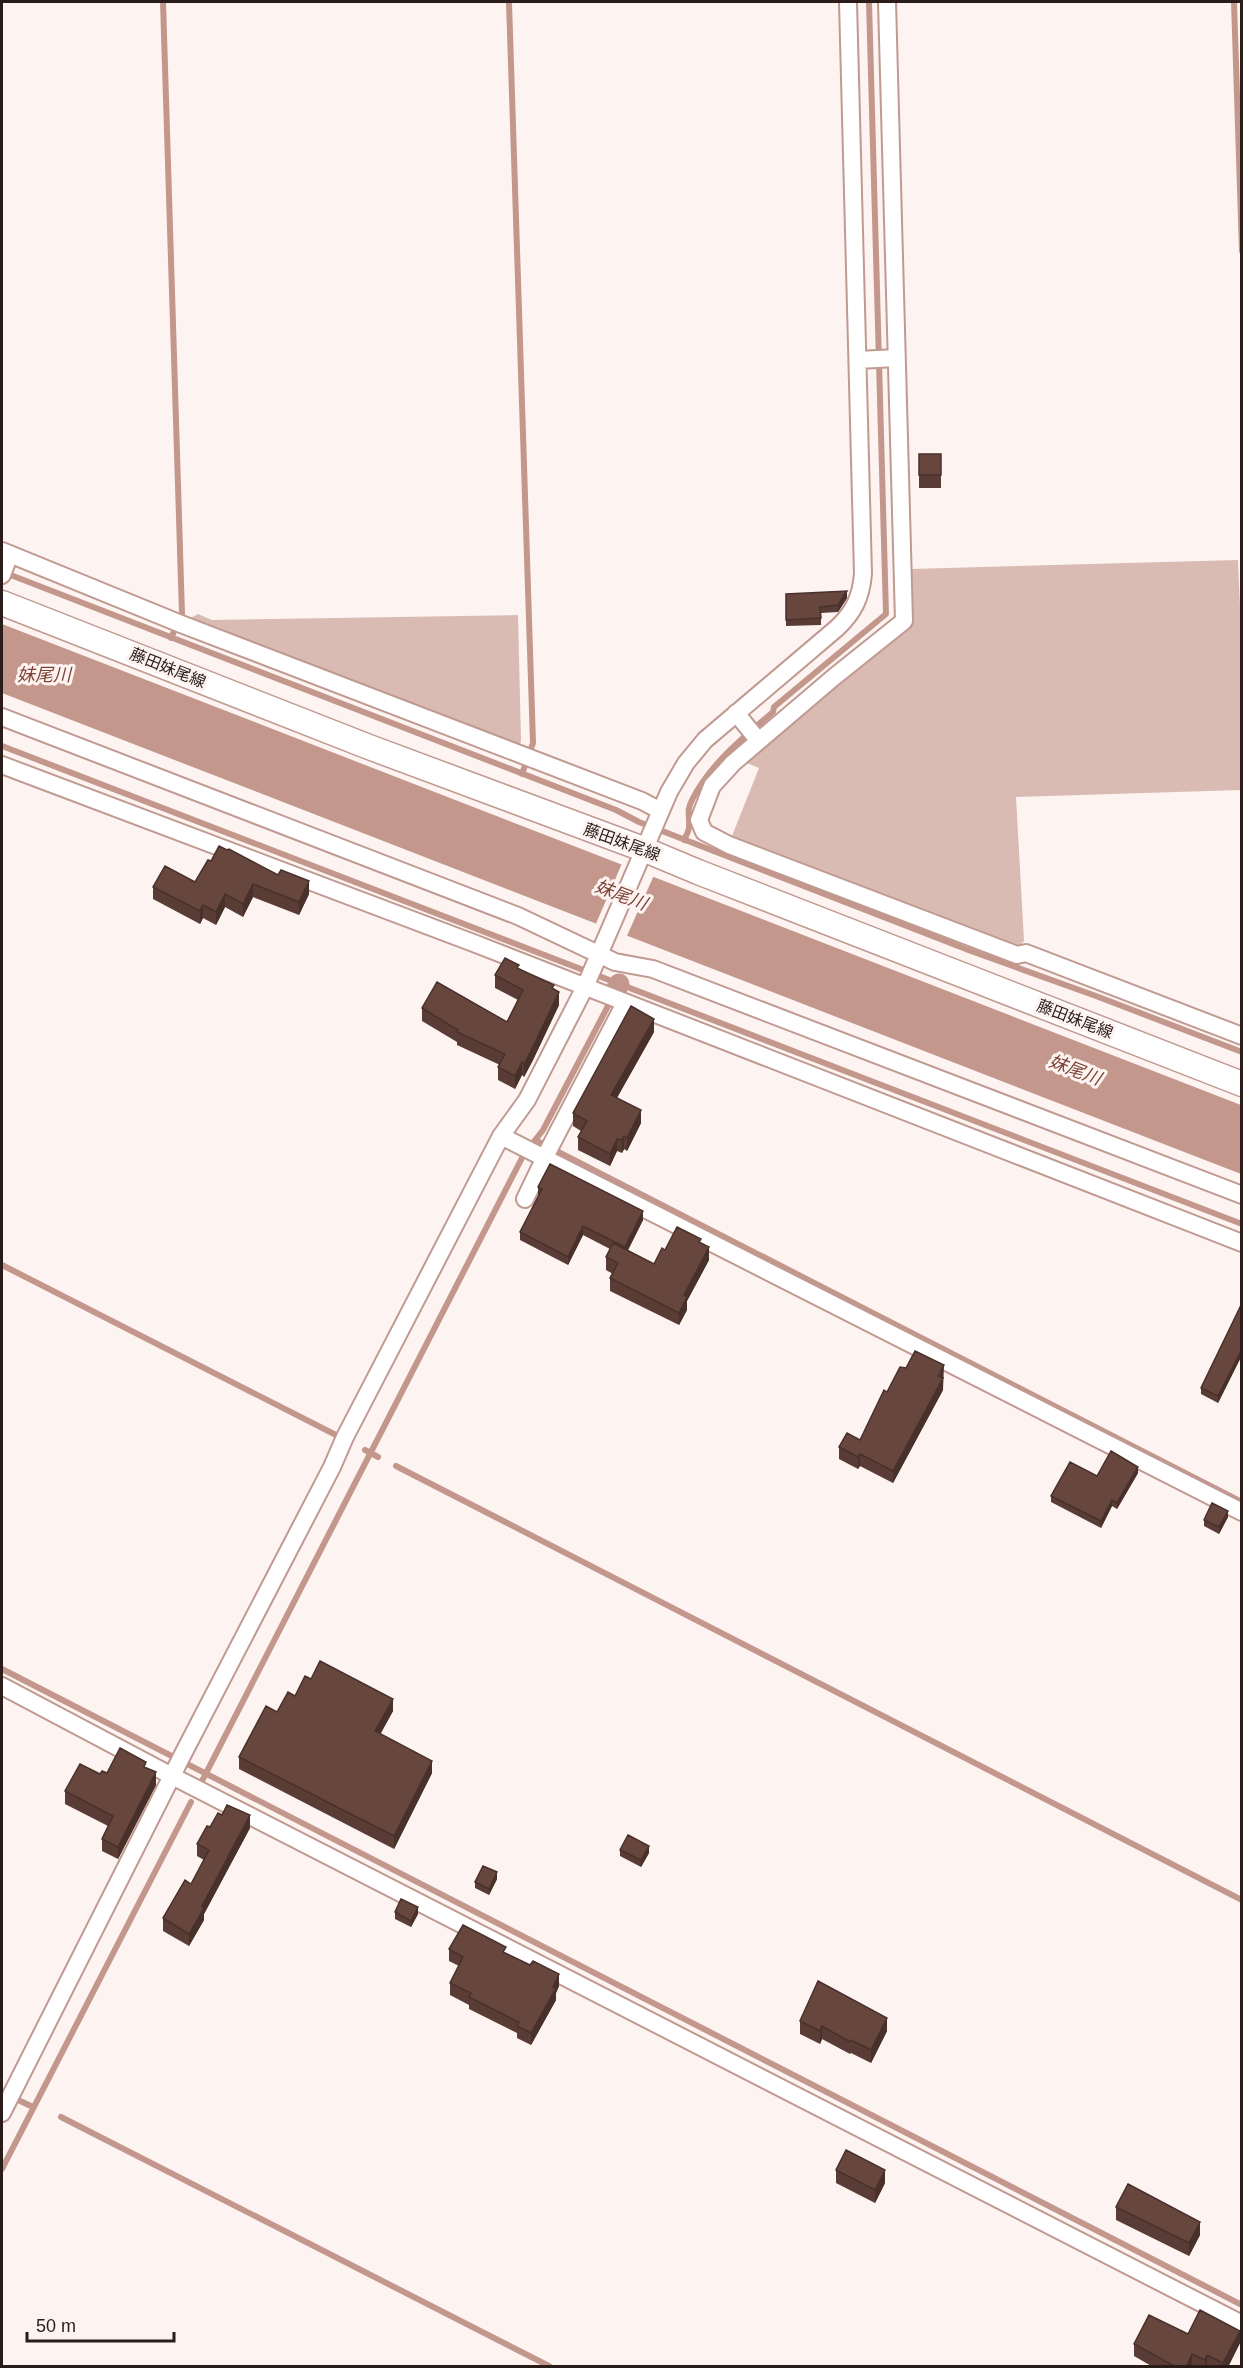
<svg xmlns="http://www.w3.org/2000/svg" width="1243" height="2368" viewBox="0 0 1243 2368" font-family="Arial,'Noto Sans JP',sans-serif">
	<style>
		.green { fill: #d9bbb4 }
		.water { fill: #c3978c }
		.pier { fill: #fdf4f2 }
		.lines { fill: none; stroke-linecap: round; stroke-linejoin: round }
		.stream { stroke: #c3978c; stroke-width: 6 }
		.canal { stroke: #c3978c; stroke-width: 21 }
		.minor-casing { stroke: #c09a91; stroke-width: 20 }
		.secondary-casing { stroke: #c09a91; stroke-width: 27 }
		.minor { stroke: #fff; stroke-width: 16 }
		.secondary { stroke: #fff; stroke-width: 24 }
		.wall { fill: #593c35 }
		.shaded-wall { fill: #48312b }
		.building { fill: #67463e; stroke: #48312b; stroke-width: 1.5 }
		.labels { text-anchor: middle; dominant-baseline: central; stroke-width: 6; stroke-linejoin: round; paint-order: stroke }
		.street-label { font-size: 16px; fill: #2a1c18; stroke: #fdf4f2 }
		.water-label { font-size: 18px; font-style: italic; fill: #7f4336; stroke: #fdf4f2 }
	</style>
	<rect width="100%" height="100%" fill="#fdf4f2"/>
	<path class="green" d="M1238 560 1242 652 1241 790 1016 797 1024 941 1015 951 730 841 759 768 742 761 906 629 911 569Z
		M198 614 212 620 518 615 521 741 519 746 187 620Z"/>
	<path class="water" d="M2 624 1241 1105V1174L2 693Z"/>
	<path class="pier" d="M623 861 655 873 626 938 595 926Z"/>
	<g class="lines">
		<path class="stream" d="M163 2 182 614 171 638
			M509 2 533 743 522 774
			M1234 2 1242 251
			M3 572 616 810 639 822 971 951 1096 996 1242 1052
			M2 746 1242 1224
			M684 840C686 836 689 831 689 827 690 815 686 812 692 800 710 764 743 738 773 712L774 707 886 614 869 2
			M535 1140 1242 1502
			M2 1265 338 1436
			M365 1450 378 1457
			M396 1466 1242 1900
			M2 1669 1242 2305
			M201 1783 523 1156 543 1130 608 1006
			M18 2100 33 2107
			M61 2117 549 2366
			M2 2169 191 1802"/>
		<path class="canal" d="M617 988 619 984"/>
		<defs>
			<path id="minor" d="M887 2 904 621 834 677 733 763 712 786 699 820 704 832 729 845 1017 955 1026 953 1242 1036
				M858 360 896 358
				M2 551 181 624 642 801 659 810
				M2 575 10 554
				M736 713 758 740
				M2 717 518 916 615 962 653 969 1242 1195
				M2 765 476 944 1242 1243
				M501 1136 1242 1512
				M525 1199 548 1151 625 1003
				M2 1686 172 1776 1242 2324
				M2 2113 183 1754 332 1467 345 1437 501 1136 527 1100 585 987 669 792 686 763 705 740 837 628C854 612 861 597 863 574L848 2"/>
			<path id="secondary" d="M2 603 369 747 643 849 698 872 1242 1084"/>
		</defs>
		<use href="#minor" class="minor-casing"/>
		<use href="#secondary" class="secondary-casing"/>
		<use href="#minor" class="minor"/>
		<use href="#secondary" class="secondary"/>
	</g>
	<path class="wall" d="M919 454H941V488H919Z
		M786 594 847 598 838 612 821 613V625L786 626Z
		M208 860 309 894 299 915 253 897 243 917 225 907 216 925 203 918 200 924 153 899V887L195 882Z
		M519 969 554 989 559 1005 533 1060 524 1077 522 1075 515 1089 498 1080V1067L500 1065 457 1045V1042L422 1021V1008L507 1022 518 1000 495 988V975Z
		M654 1032 617 1098 641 1123 627 1151 624 1149 622 1153 617 1151 610 1166 578 1150V1137L581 1131 573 1126V1113Z
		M538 1187 643 1220 628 1250 654 1264 665 1250 701 1243 709 1260 687 1301V1310L679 1325 610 1291V1278L613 1274 606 1270V1257L610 1249 583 1235 568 1265 520 1240V1232L538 1196Z
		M1242 1303V1355L1218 1403 1201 1394V1388Z
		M944 1377 943 1379V1390L893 1483 860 1466 858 1469 839 1459V1447L860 1440 887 1392Z
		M1138 1473 1117 1509 1112 1506 1101 1528 1051 1502V1496L1097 1476Z
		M1228 1517 1219 1534 1204 1526V1520Z
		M295 1696 393 1711 380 1734 432 1773 394 1849 239 1769V1757L277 1712Z
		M146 1768 156 1785 118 1859 102 1851V1839L108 1826 65 1804V1791L100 1774Z
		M210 1827 250 1828 204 1914V1920L189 1946 163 1931V1918L191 1884 204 1860 197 1856V1844Z
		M620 1850 649 1853 641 1867 620 1856Z
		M497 1879 489 1895 475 1888V1882Z
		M395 1912 418 1914 411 1927 395 1919Z
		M449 1949 506 1953 559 1986 556 1993V2000L531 2045 517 2038V2033L469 2009V2005L450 1995V1983L459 1966 449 1961Z
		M800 2021 887 2031 871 2063 851 2053 850 2054 822 2039 820 2044 800 2034Z
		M836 2170 885 2183 875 2203 836 2183Z
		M1116 2207 1200 2235 1189 2256 1116 2220Z
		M1188 2334 1240 2343 1228 2367H1153L1134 2356V2344Z"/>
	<path class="shaded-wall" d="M847 591V598L838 612V605Z
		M309 881V894L299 915V902Z
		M253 884V897L243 917V904Z
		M225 894V907L216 925V912Z
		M203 905V918L200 924V911Z
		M559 992V1005L533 1060 524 1077V1064Z
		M654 1019V1032L611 1108V1095Z
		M522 1062V1075L515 1089V1076Z
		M641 1110V1123L627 1151V1138Z
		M624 1136V1149L622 1153V1140Z
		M617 1139V1151L610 1166V1154Z
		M643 1211V1220L625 1256V1247Z
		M583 1226V1235L568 1265V1257Z
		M709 1247V1260L687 1301V1310L679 1325V1313L684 1295Z
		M1242 1349V1355L1218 1403V1396Z
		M944 1365 943 1390 893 1483V1471Z
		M860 1454V1466L858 1469V1457Z
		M1138 1467V1473L1117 1509V1503Z
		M1112 1500V1506L1101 1528V1521Z
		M1228 1511V1517L1219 1534V1527Z
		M393 1699V1711L375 1744V1731Z
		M432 1761V1773L394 1849V1836Z
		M156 1772V1785L118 1859V1847Z
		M250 1815V1828L204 1914V1920L189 1946V1934L202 1906Z
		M649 1846V1853L641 1867V1860Z
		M497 1872V1879L489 1895V1889Z
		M418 1907V1914L411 1927V1921Z
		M559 1974V1986L556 1993V2000L531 2045V2033Z
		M887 2018V2031L871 2063V2050Z
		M822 2026V2039L820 2044V2031Z
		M885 2170V2183L875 2203V2190Z
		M1200 2222V2235L1189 2256V2243Z
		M1240 2331V2343L1228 2367H1223V2363Z
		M1192 2354V2367H1186Z
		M1207 2355V2367H1205V2360Z"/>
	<path class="building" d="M919 454H941V475H919Z
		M847 591 838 605 820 607 821 618 786 620V594Z
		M219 846 227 850 229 849 278 875 281 870 309 881 299 902 253 884 243 904 225 894 216 912 203 905 200 911 153 887 165 866 195 882 208 860 211 861Z
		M505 958 519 965 517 968 554 985 552 988 559 992 533 1047 524 1064 522 1062 515 1076 498 1067 505 1054 457 1032 458 1030 422 1008 437 982 507 1022 523 990 495 975Z
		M631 1006 654 1019 611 1095 641 1110 627 1138 624 1136 622 1140 617 1139 610 1154 578 1137 587 1121 573 1113Z
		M550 1164 643 1211 625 1247 583 1226 568 1257 520 1232 542 1189 538 1187Z
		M677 1227 701 1239 699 1242 709 1247 684 1295 687 1297 679 1313 610 1278 618 1263 606 1257 613 1243 654 1264 662 1248 665 1250Z
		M1242 1303V1349L1218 1396 1201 1388Z
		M915 1351 944 1365 938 1376 943 1378 893 1471 860 1454 858 1457 839 1447 847 1433 860 1440 884 1390 887 1392 900 1367 906 1368Z
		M1111 1451 1138 1467 1117 1503 1112 1500 1101 1521 1051 1496 1070 1462 1097 1476Z
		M1212 1503 1228 1511 1219 1527 1204 1520Z
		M320 1661 393 1699 375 1731 432 1761 394 1836 239 1757 266 1706 277 1712 288 1692 295 1696 305 1676 311 1679Z
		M120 1748 146 1762 144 1767 156 1772 118 1847 102 1839 113 1816 65 1791 80 1764 100 1774 102 1771 107 1773Z
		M227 1805 250 1815 202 1906 204 1908 189 1934 163 1918 185 1880 191 1884 209 1850 197 1844 207 1826 210 1827 218 1813 222 1815Z
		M628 1835 649 1846 641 1860 620 1850Z
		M483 1866 497 1872 489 1889 475 1882Z
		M401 1899 418 1907 411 1921 395 1912Z
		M463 1925 506 1947 503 1952 530 1965 533 1961 559 1974 553 1987 556 1988 531 2033 517 2026 519 2022 469 1997 471 1993 450 1983 463 1957 449 1949Z
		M818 1981 887 2018 871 2050 851 2040 850 2042 822 2026 820 2031 800 2021Z
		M846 2150 885 2170 875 2190 836 2170Z
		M1128 2184 1200 2222 1189 2243 1116 2207Z
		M1200 2310 1240 2331 1223 2363 1207 2355 1205 2360 1192 2354 1186 2367H1176L1134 2344 1149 2315 1188 2334Z"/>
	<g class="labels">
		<g class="street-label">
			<text transform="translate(168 668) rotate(22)">藤田妹尾線</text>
			<text transform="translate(622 842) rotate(20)">藤田妹尾線</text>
			<text transform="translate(1075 1019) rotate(21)">藤田妹尾線</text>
		</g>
		<g class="water-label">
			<text x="44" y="675">妹尾川</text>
			<text transform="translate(621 895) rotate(21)">妹尾川</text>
			<text transform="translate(1075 1070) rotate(21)">妹尾川</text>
		</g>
	</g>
	<rect width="1243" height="2368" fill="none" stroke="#2a1c18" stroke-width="6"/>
	<path d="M27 2332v9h147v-9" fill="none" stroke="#2a1c18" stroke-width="3"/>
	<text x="36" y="2332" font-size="18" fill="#2a1c18" stroke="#fdf4f2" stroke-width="4.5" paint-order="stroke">50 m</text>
</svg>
